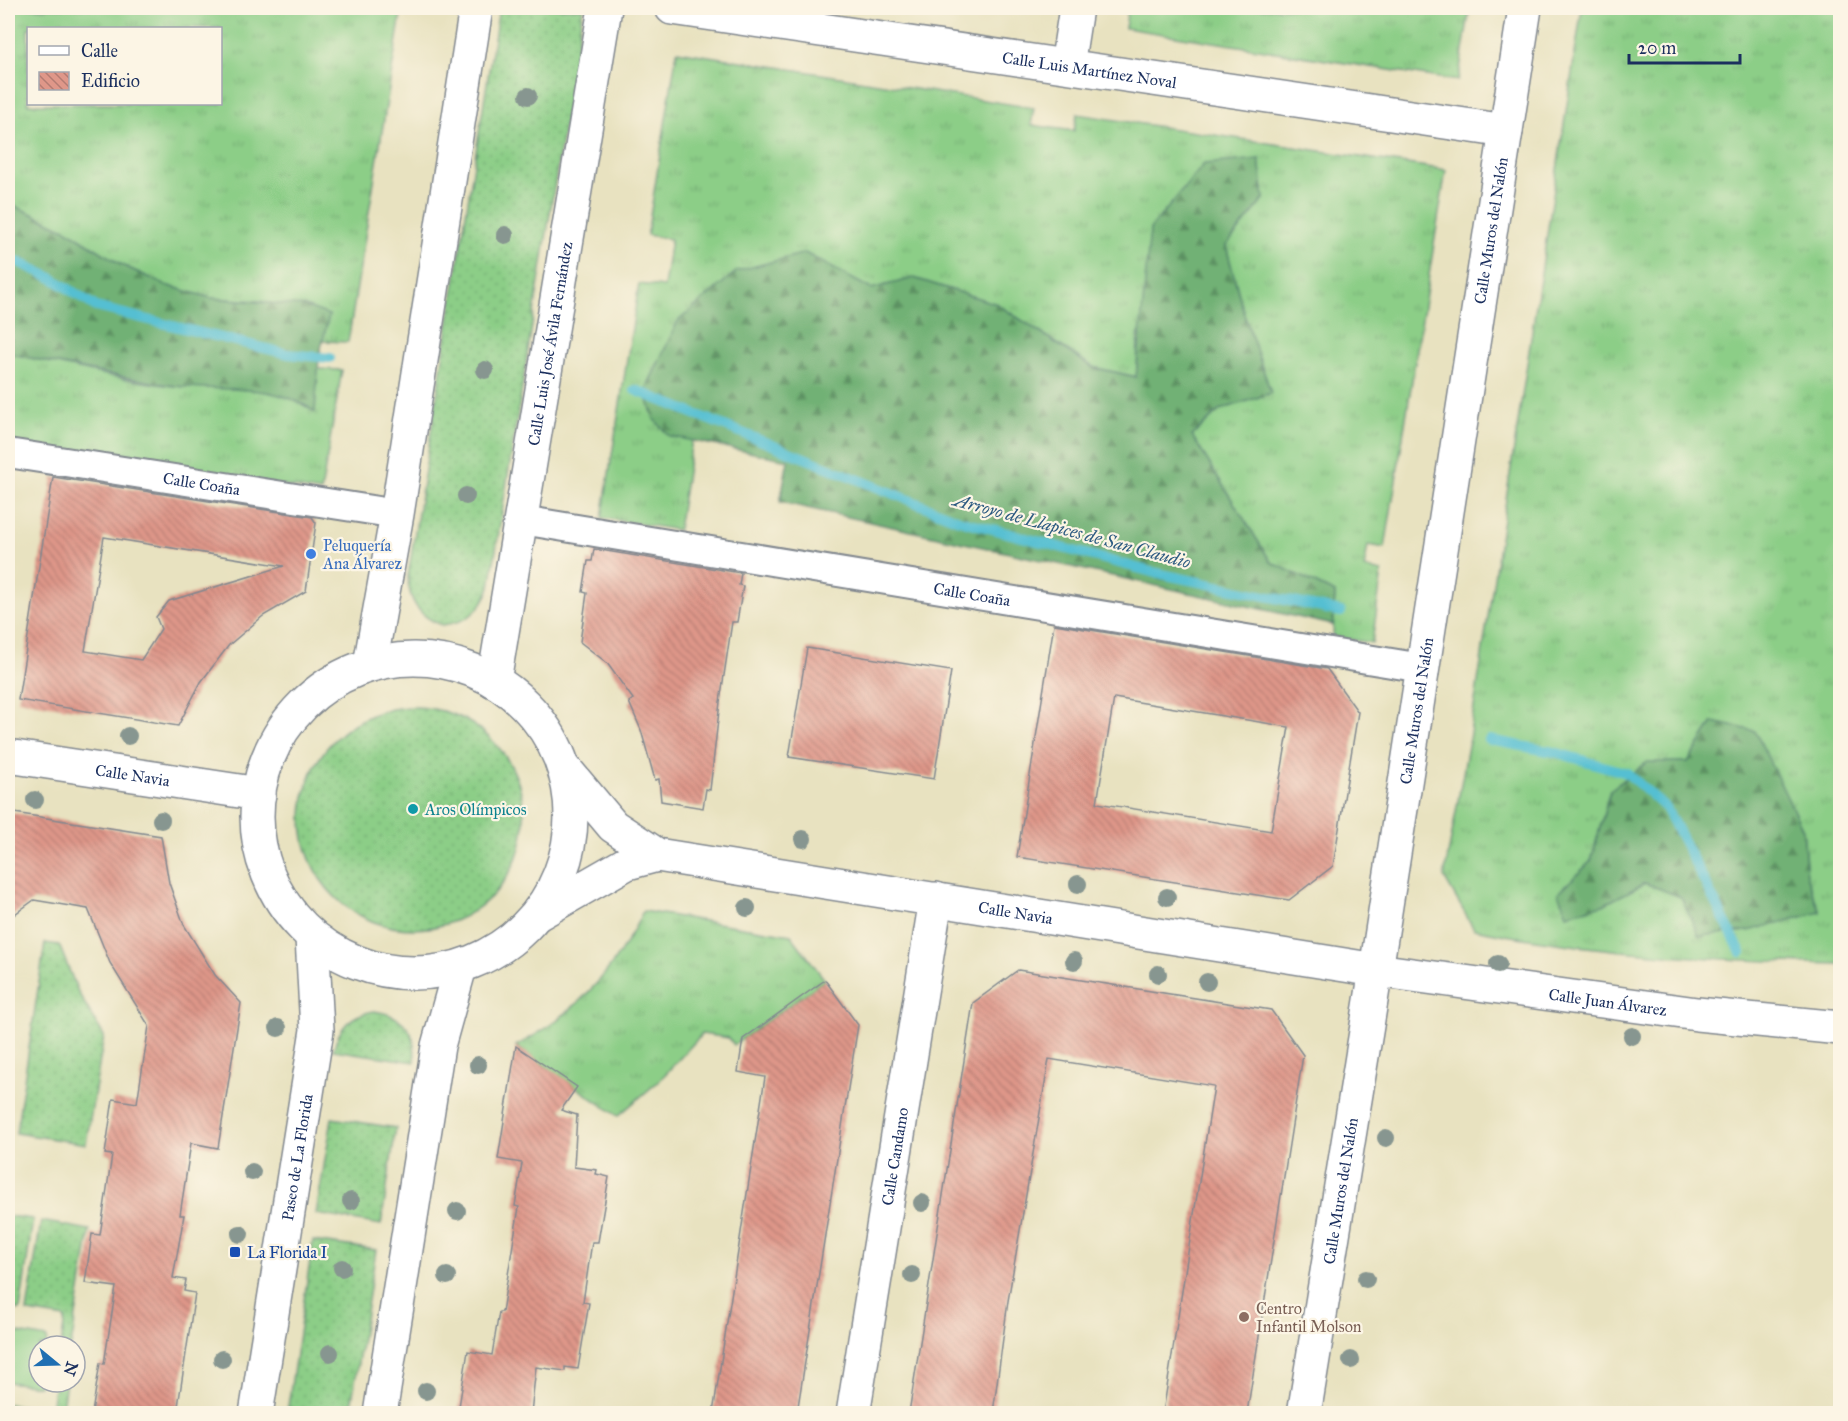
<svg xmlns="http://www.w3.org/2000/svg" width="1848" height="1421" viewBox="0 0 1848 1421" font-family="'IM FELL Great Primer',serif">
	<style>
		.grass { fill: url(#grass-tufts); stroke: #547e72; stroke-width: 1.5; fill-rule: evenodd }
		.forest { fill: url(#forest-firs); stroke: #467069; stroke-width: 1.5 }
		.park { fill: #8cce87; stroke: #547e72; stroke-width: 1.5 }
		.garden { fill: url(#garden-dots); stroke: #547e72; stroke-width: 1.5 }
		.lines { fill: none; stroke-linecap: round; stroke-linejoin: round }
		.stream { stroke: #55bfd2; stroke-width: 10 }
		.building { fill: url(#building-back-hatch); fill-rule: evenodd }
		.pedestrian-casing { stroke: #82888f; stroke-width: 32 }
		.minor-casing { stroke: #82888f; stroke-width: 36 }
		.pedestrian { stroke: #fff; stroke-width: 28 }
		.minor { stroke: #fff; stroke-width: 33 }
		.tree { fill: #879690 }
		.shop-dot { fill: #3f7fe0; stroke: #fcf5e5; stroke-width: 2 }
		.culture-dot { fill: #0f9aa8; stroke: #fcf5e5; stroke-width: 2 }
		.transit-dot { fill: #1a4fb4; stroke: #fcf5e5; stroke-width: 2 }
		.education-dot { fill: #8d6e63; stroke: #fcf5e5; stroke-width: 2 }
		.labels { text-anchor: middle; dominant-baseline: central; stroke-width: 4.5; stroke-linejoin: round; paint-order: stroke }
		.street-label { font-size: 16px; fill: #1b2f5e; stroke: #fcf5e5 }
		.shop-label { font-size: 16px; fill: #366cbe; stroke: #fcf5e5; text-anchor: start }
		.culture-label { font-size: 16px; fill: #0d838f; stroke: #fcf5e5; text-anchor: start }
		.transit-label { font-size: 16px; fill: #164399; stroke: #fcf5e5; text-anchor: start }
		.education-label { font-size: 16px; fill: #785e54; stroke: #fcf5e5; text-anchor: start }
		.water-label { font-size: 18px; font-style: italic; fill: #2c5a81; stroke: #fcf5e5 }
	</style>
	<defs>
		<pattern id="grass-tufts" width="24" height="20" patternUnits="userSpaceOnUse" patternTransform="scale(1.5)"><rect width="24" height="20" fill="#8cce87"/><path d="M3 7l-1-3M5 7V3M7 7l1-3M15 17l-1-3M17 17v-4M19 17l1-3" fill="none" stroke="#78b177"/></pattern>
		<pattern id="forest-firs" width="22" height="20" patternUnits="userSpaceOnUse" patternTransform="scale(1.5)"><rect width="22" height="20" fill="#71b174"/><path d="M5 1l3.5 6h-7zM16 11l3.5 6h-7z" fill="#5c9062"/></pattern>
		<pattern id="garden-dots" width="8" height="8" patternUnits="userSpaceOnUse" patternTransform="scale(1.5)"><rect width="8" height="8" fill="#8cce87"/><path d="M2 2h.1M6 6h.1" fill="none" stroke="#78b177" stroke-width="1.8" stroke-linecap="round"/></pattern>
		<pattern id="building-back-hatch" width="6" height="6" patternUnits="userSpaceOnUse" patternTransform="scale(1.5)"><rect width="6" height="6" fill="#df9789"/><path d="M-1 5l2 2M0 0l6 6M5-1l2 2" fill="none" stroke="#b47c73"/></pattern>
	</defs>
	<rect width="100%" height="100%" fill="#fcf5e5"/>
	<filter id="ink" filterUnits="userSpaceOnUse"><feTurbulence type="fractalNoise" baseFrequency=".0167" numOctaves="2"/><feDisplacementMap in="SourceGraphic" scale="12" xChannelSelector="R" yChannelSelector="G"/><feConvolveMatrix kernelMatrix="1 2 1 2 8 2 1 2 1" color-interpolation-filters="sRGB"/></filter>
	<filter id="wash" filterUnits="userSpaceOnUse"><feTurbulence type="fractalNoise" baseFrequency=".008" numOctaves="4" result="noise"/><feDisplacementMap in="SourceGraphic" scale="24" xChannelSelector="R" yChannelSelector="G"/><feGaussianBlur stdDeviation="1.35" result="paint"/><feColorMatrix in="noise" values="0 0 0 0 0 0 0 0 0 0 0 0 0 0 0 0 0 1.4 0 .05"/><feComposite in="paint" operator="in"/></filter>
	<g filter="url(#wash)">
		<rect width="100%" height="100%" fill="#e8e2c0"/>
		<path class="grass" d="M8 8H402L348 342 322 341 329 315 260 301 211 298 165 285 120 264 67 230 8 203ZM28 28H220V104H28Z
			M1128 8H1470L1458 81 1125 28Z
			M1582 8H1840V964C1718 960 1595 954 1474 929L1444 877 1468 746ZM1713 722 1781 790 1803 830 1807 878 1820 912 1748 931 1681 897 1645 883 1603 905 1558 893 1591 862 1610 790 1647 763 1688 762Z
			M677 51 1034 108 1031 125 1074 131 1077 114 1446 170 1385 548 1368 545 1364 568 1382 572 1372 643 1333 637 1335 593 1271 562 1192 436 1220 410 1271 393 1244 314 1226 246 1264 199 1259 159 1138 335 1137 377 1093 367 997 304 914 278 871 289 805 253 678 321 645 391 669 435 692 440 678 530 602 518 639 284 664 287 671 239 647 235Z
			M8 353C62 365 118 380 173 386 221 390 274 381 314 412L318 369 342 370 321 492 8 442Z
			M643 911 791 935 825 980 734 1045 729 1038 702 1034 660 1080 618 1116 516 1046C575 1015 615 971 643 911Z"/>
		<path class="forest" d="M1259 159 1264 199 1226 246 1244 314 1271 393 1220 410 1192 436 1271 562 1335 593 1333 625 780 502 788 460 669 436 654 419 645 391 678 321 737 271 805 253 871 289 914 278 997 304 1092 367 1136 377 1150 229 1204 164Z
			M8 203 67 230 120 264 165 285 211 298 305 306 329 315 319 357 315 412C272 380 219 393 169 385 115 376 61 365 8 353Z
			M1713 722 1755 731 1803 830 1807 878 1820 912 1748 931 1699 936 1681 897 1645 883 1603 905 1567 914 1558 893 1591 861 1610 791 1647 762H1688Z"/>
		<path class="park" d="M8 1331 47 1338 46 1346H39V1386L8 1382Z"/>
		<path class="garden" d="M499 8H583L490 587C481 611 467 623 442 625 419 617 408 600 408 576Z
			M302 818a111 111 0 1 1 222 0a111 111 0 1 1-222 0Z
			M45 943 59 945 79 994 104 1036 86 1144 16 1133Z
			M374 1011C404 1015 418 1032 414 1062L333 1050C340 1026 350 1015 374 1011Z
			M332 1118 396 1128 381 1225 316 1214Z
			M8 1216 33 1219 20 1310 8 1308Z
			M41 1221 90 1230 71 1346H61L65 1318 27 1312Z
			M313 1241 376 1250 350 1413H287Z
			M55 1382H66L61 1413H8V1404L51 1410Z"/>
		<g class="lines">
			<path class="stream" d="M8 257 52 278 96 307 288 354 330 358
				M635 390 959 520 1152 572 1341 612
				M1489 740 1554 752 1627 773 1666 808 1741 952"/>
		</g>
		<g id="blocks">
			<path class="building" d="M53 477 312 517 316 523 306 591 263 616 229 645 201 682 178 726 18 700ZM104 537 284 566 169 601 156 617 161 629 141 660 85 651Z
				M594 549 741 573 739 585 743 586 737 622H732L720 702 710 790 706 789 703 808 661 801 659 779 655 780 641 730 629 702 633 699 607 663 580 642 587 593 583 592 588 561H592Z
				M1054 624 1327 669 1358 712 1333 866 1289 900 1017 857ZM1114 698 1289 727 1271 831 1097 803Z
				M807 648 951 671 934 779 789 757Z
				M8 812 161 836 169 883 184 925 215 975 241 1003 218 1148 191 1143 180 1215H184L173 1278 186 1280 184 1291 195 1293 177 1413H92L100 1363 104 1364 116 1287 85 1283 92 1234 100 1235 112 1155 105 1154 113 1099 137 1103 149 1026 110 963 88 909 34 900 8 919Z
				M1018 970 1271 1010 1303 1055 1247 1413H1163L1214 1086 1049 1059 1008 1301 993 1413H909L973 1003Z
				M825 980 858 1025 797 1413H713L765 1077 738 1072 743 1039Z
				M516 1046 577 1087 561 1110 577 1115 574 1167 597 1170 596 1174 609 1177 598 1242H592L583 1302 589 1303 578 1369 565 1367V1371L536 1367 531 1413H458L468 1351 492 1355 499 1312H502L519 1207 515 1206 522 1163 498 1159Z"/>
		</g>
	</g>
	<g filter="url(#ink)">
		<use href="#blocks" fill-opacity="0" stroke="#82888f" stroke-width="1.5"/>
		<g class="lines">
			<defs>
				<g id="pedestrian">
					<path id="s1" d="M8 453 397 514"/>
					<path id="s2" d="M522 520 1422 668"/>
				</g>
				<g id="minor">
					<path id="s3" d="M672 8 1506 131"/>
					<path d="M1067 66 1076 8"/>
					<circle cx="414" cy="816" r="157"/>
					<path d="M370 665 397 514 476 8"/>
					<path id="s4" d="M494 681 605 8"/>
					<path id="s5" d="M8 756 259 794"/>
					<path id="s6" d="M566 770 613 826 657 855 1376 970 1697 1014 1840 1028"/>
					<path d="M538 914 627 863 657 855"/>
					<path id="s7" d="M256 1414 317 1030 312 937"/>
					<path d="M380 1414 438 1046 460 967"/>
					<path id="s8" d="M853 1414 936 899"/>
					<path id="s9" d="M1304 1414 1376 970 1525 8"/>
				</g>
			</defs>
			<use href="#pedestrian" class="pedestrian-casing"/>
			<use href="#minor" class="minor-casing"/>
			<use href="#pedestrian" class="pedestrian"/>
			<use href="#minor" class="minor"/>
		</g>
		<g class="tree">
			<circle cx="528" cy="96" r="9"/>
			<circle cx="505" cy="235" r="9"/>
			<circle cx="485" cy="370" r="9"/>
			<circle cx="466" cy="496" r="9"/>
			<circle cx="128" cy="736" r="9"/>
			<circle cx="35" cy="800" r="9"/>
			<circle cx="161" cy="820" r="9"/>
			<circle cx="803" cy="839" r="9"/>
			<circle cx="1078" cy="884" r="9"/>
			<circle cx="1167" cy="897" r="9"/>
			<circle cx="747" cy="908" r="9"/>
			<circle cx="1074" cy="961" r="9"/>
			<circle cx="1498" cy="964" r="9"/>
			<circle cx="1158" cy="974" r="9"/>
			<circle cx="1207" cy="982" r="9"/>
			<circle cx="278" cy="1028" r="9"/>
			<circle cx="1632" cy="1036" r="9"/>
			<circle cx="478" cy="1065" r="9"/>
			<circle cx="1386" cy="1138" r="9"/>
			<circle cx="252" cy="1172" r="9"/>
			<circle cx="351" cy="1201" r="9"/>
			<circle cx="922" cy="1203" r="9"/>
			<circle cx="457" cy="1211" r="9"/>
			<circle cx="240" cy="1234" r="9"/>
			<circle cx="342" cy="1268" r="9"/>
			<circle cx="912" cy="1275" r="9"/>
			<circle cx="447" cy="1276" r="9"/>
			<circle cx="1366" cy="1279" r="9"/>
			<circle cx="330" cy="1353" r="9"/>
			<circle cx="222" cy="1359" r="9"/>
			<circle cx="1351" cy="1360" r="9"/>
			<circle cx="426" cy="1391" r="9"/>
		</g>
	</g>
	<circle class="shop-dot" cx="311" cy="554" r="6"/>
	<circle class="culture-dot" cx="413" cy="809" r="6"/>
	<rect class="transit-dot" x="229" y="1246" width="12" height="12" rx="3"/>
	<circle class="education-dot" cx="1244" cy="1317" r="6"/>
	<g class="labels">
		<g class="street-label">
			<text stroke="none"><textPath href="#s3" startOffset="422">Calle Luis Martínez Noval</textPath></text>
			<text stroke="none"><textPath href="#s9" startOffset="1198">Calle Muros del Nalón</textPath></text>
			<text stroke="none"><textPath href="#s4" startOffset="342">Calle Luis José Ávila Fernández</textPath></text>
			<text stroke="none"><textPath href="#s1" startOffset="196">Calle Coaña</textPath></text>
			<text stroke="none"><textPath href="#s2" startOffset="456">Calle Coaña</textPath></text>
			<text stroke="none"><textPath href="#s9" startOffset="712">Calle Muros del Nalón</textPath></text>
			<text stroke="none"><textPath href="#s5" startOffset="126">Calle Navia</textPath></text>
			<text stroke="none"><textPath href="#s6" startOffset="489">Calle Navia</textPath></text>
			<text stroke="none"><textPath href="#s6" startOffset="1088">Calle Juan Álvarez</textPath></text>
			<text stroke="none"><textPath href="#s8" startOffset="261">Calle Candamo</textPath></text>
			<text stroke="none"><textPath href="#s7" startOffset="260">Paseo de La Florida</textPath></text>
			<text stroke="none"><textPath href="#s9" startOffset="226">Calle Muros del Nalón</textPath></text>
		</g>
		<g class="shop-label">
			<text x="323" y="545">Peluquería<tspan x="323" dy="18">Ana Álvarez</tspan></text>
		</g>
		<g class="culture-label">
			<text x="425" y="809">Aros Olímpicos</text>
		</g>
		<g class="transit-label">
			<text x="247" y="1252">La Florida I</text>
		</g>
		<g class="education-label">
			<text x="1256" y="1308">Centro<tspan x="1256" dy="18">Infantil Molson</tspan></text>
		</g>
		<g class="water-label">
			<text transform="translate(1072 531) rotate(15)">Arroyo de Llapices de San Claudio</text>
		</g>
	</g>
	<rect width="1848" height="1421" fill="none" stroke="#fcf5e5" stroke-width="30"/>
	<rect x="27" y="27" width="195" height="78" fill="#fcf5e5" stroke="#a2a6af" stroke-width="1.5"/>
	<rect x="39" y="46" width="30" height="9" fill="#ffffff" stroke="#a2a6af" stroke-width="1.5"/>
	<text x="81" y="57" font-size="18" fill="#1b2f5e">Calle</text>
	<rect x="39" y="72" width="30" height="18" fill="url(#building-back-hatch)" stroke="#a2a6af" stroke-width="1.5"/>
	<text x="81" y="87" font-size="18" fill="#1b2f5e">Edificio</text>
	<g transform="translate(57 1364) rotate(109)"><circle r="28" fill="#fcf5e5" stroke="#a2a6af" stroke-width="1.5"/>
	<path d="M0-4.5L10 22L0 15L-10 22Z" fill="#1f6fb2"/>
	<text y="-9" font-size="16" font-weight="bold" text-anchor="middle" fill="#1b2f5e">N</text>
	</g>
	<path d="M1629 54v9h111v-9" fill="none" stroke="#1b2f5e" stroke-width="3"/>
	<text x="1638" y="54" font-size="18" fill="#1b2f5e" stroke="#fcf5e5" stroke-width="4.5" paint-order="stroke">20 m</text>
</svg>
